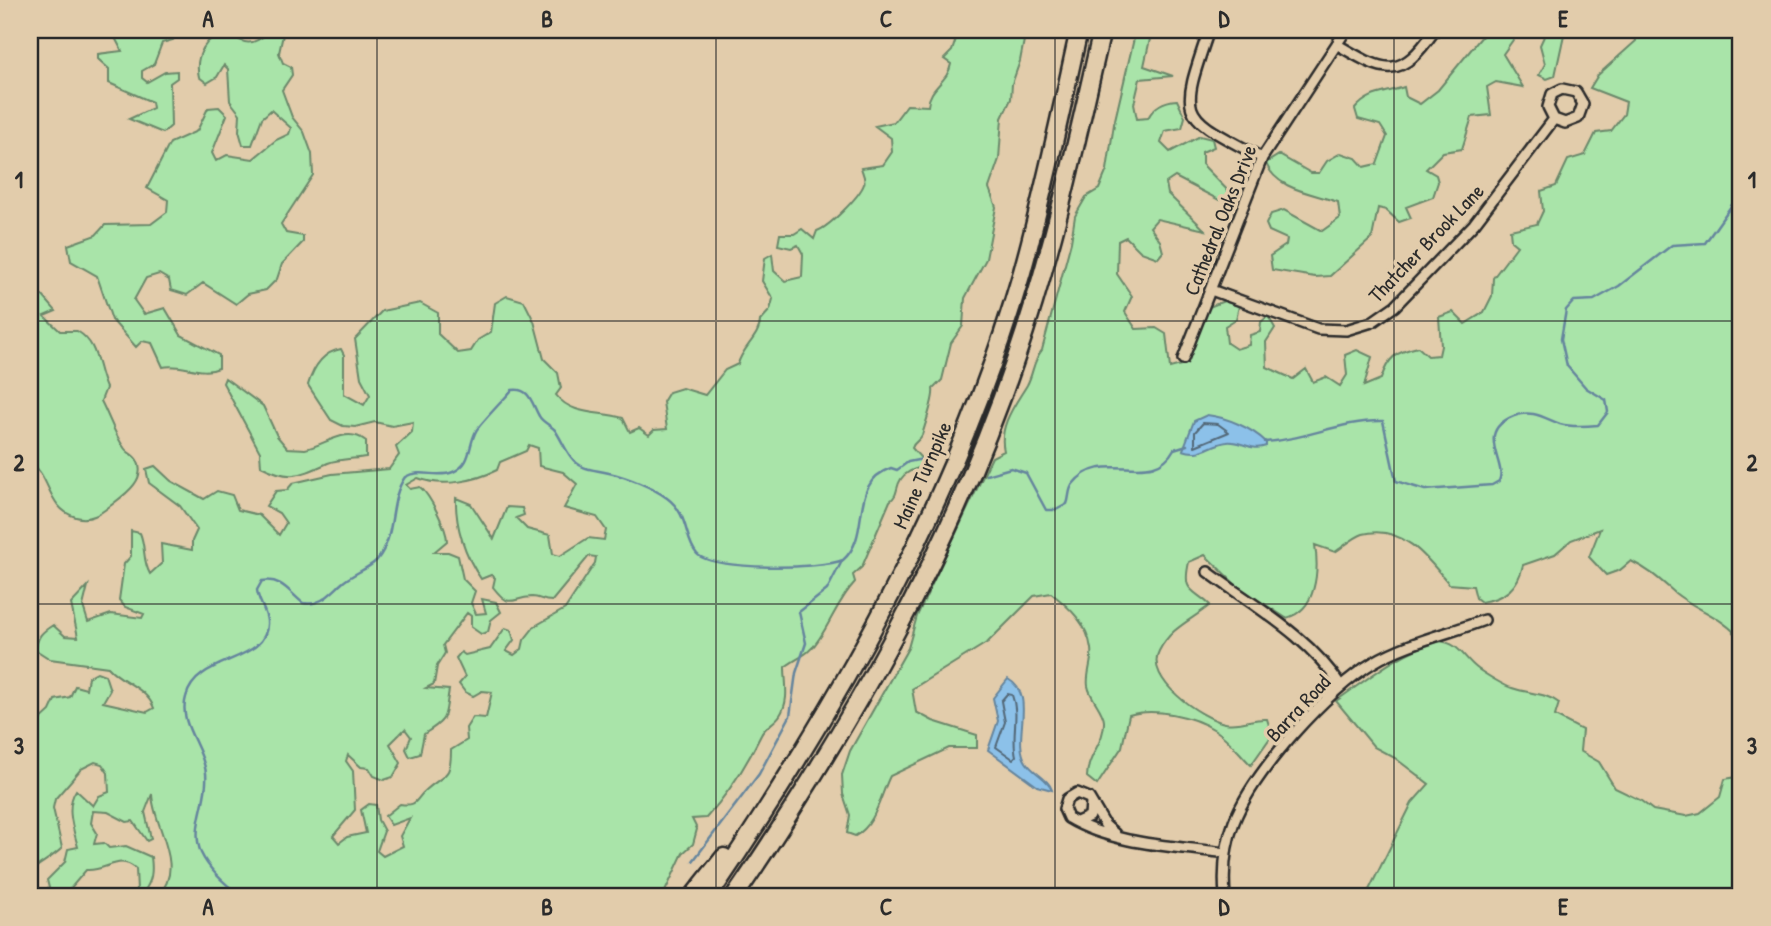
<svg xmlns="http://www.w3.org/2000/svg" width="1771" height="926" viewBox="0 0 1771 926" font-family="'Patrick Hand',sans-serif">
	<style>
		.green { fill: #a9e4a9; stroke: #6a886a; stroke-width: 2; fill-rule: evenodd }
		.water { fill: #8cc1e9; stroke: #65859d; stroke-width: 2 }
		.lines { fill: none; stroke-linecap: round; stroke-linejoin: round }
		.shore { stroke: #526777; stroke-width: 2 }
		.stream { stroke: #65859d; stroke-width: 2.5 }
		.street-casing { stroke: #2b2b2b; stroke-width: 14 }
		.highway-casing { stroke: #2b2b2b; stroke-width: 21 }
		.street { stroke: #e2ccab; stroke-width: 9 }
		.highway { stroke: #e2ccab; stroke-width: 16 }
		.grid { fill: none; stroke: #2b2b2b; stroke-width: 2; stroke-opacity: 0.55 }
		.labels { text-anchor: middle; dominant-baseline: central; stroke-width: 7; stroke-linejoin: round; paint-order: stroke }
		.street-label { font-size: 21px; fill: #2b2b2b; stroke: #e2ccab }
		.neatline { fill: none; stroke: #2b2b2b; stroke-width: 2.5 }
		.grid-label { font-size: 23px; text-anchor: middle; font-weight: bold; fill: #2b2b2b }
	</style>
	<rect width="100%" height="100%" fill="#e2ccab"/>
	<filter id="ink" filterUnits="userSpaceOnUse"><feTurbulence type="fractalNoise" baseFrequency=".0143" numOctaves="2"/><feDisplacementMap in="SourceGraphic" scale="14" xChannelSelector="R" yChannelSelector="G"/><feConvolveMatrix kernelMatrix="1 2 1 2 8 2 1 2 1" color-interpolation-filters="sRGB"/></filter>
	<g filter="url(#ink)">
		<path class="green" d="M111 30H180L173 40 162 43 154 64 142 71V78L147 82 165 72 177 71V78L170 83 171 126 163 133 129 119 153 108 152 102 109 83V69L98 59V54L122 51Z
			M273 30H284L279 53 283 63 291 67 292 75 282 90 292 117 304 132 312 154 313 175 281 224 286 233 303 236V242L282 264 277 279 266 290 248 294 236 304 203 283 187 295 171 290 169 280 159 274 146 278 134 300 144 314 165 308 181 335 219 355V368C201 376 182 363 163 367L152 343 142 341 136 347 112 320 97 276 71 261 68 245 96 235 105 225 151 224 167 212 168 200 147 188 170 143 197 131 208 108 219 107 227 115 212 153 216 161 227 155 253 159 276 140 289 134 291 128 271 110 262 118 252 145H243L239 131 240 114 230 101 228 69 224 65 217 77 207 83 199 77C194 56 206 36 227 31 248 49 252 44 273 30Z
			M959 30H1026L1020 61 1012 84 1011 99 1002 118 999 159 989 188 996 207 986 259 965 298 963 326 951 343 942 380 933 389C935 397 925 425 922 435 920 441 914 441 912 448L927 465C917 469 907 470 901 479 895 488 899 494 890 501L862 567 853 575 855 582C839 599 832 620 819 639 810 654 797 658 785 667 785 683 790 700 780 715 775 723 765 726 761 735 746 766 729 793 706 818L692 819 697 829 693 844 683 853 663 896H158C187 865 153 827 152 794L145 812 151 839 147 841 133 821 127 822 108 812 93 811 91 823 97 833 94 844 104 843 109 848 126 846 151 857C153 872 152 881 143 893L137 890 136 869C119 853 106 872 86 870L64 896H51L47 880 65 862 68 849 78 847C73 828 65 807 76 790L93 806 99 796 109 792 108 773 102 764 95 762 81 769 55 799 53 808 62 848C52 858 40 863 30 872V714L39 721 50 711 55 700 70 697 75 686 86 689 88 677 97 672 105 675 110 690 103 702 147 712 154 708C146 687 122 683 108 667L50 659 36 650C37 636 42 632 53 625L65 636 78 637 71 604 88 586 83 606 88 622 111 614 142 618 144 614 125 607 119 600 124 564 131 556V531L140 533C146 547 142 560 150 574L162 563 161 544 192 550V541L197 530 180 506 149 483 146 469 155 466 171 481 204 499 217 491 232 495 238 510 259 515 279 535 286 523 279 513 266 506 276 491 287 490 293 483 332 474 389 469 399 455 396 447 412 432 413 422 392 426 375 422 355 427 343 426 331 420 308 385C313 368 323 352 341 349L344 355V394L364 405 370 395 361 378 355 339 382 311 420 303 438 313V334L458 353 471 351 478 340 491 332 495 303 507 296 524 301 534 321 544 359 558 373 561 388 556 395C572 416 600 411 623 418L630 432 639 428 649 435 654 430 667 429 663 402 669 392 682 388 705 395 725 370 738 364C742 348 760 336 760 321L770 310 773 299 762 281 765 258 772 254 774 271 785 281 802 277 803 254 798 245 791 248 778 245 780 234H794L802 229 814 239 817 231C829 227 860 196 864 184 866 179 863 174 861 168L883 165 892 152 891 138 875 126 894 122 907 105 928 106C929 87 948 82 951 64L944 59 952 51ZM529 445 538 448 539 466 563 472 577 484 564 508 597 517 606 530 604 540 588 538 560 556 553 554 550 535 527 529 516 518 524 515 522 508 507 507 494 539 471 504 456 498C455 526 465 556 481 579L491 575 495 578 493 587C511 610 510 598 532 597 541 597 541 601 552 601L589 556 596 557 595 563 565 609 535 626 524 640 522 649 514 655 506 651 514 640 511 630 505 628 490 649 465 655 461 652 456 658 465 677 459 684 465 692 473 696 482 691 492 692 486 718 473 717 466 728 467 740 451 750C451 779 445 773 426 790 415 799 418 807 400 804L385 816 391 825 410 818 400 836 403 846 383 856 377 851 384 831 378 820 376 805 369 804 361 810 366 833 347 837 339 843 333 836 355 810 353 771 346 761 348 755 361 767 369 768 374 776 384 780 393 777 401 763 390 744 405 729 411 737 406 749 410 757 420 754 424 734C450 718 444 717 449 690L426 688 434 684 437 666 445 653 443 645 467 613 471 616V627L481 634 488 632 491 620 501 612 496 602 482 599 486 613 476 614 471 603 475 591 463 579 458 556 448 552H434L447 541C447 529 430 495 420 487L410 489 406 485 418 478C442 488 475 481 497 470L500 462 526 451Z
			M1136 30H1152L1144 66 1173 76 1140 79 1134 104 1137 119 1148 118C1154 106 1163 101 1177 100L1185 117 1182 128 1165 131 1161 143 1170 152 1200 136 1212 139 1214 147 1202 152V164L1234 197 1219 200 1175 177 1166 183 1168 194 1205 230 1157 219 1150 227 1160 241 1163 252 1158 258 1141 252 1126 237 1118 241 1117 274 1132 296 1125 312 1136 329 1156 328 1166 334 1170 368 1185 364 1209 307 1224 301 1239 306 1236 319 1225 326 1227 343 1236 349 1249 345 1250 335 1260 332 1261 322 1268 316 1275 328 1266 342 1267 367 1293 379 1306 369 1313 382 1326 377 1340 386 1347 375 1345 355 1357 350 1372 357 1364 386 1381 379C1388 357 1396 352 1418 347L1428 356 1439 355 1441 346 1439 317 1453 312 1465 324 1484 312 1492 296 1493 278 1517 246 1511 241 1510 230 1537 224 1543 211 1541 191 1556 186 1568 160 1585 155 1596 133 1611 131 1624 114 1626 102 1590 88 1598 75 1636 41 1634 30H1741V640C1724 617 1696 610 1675 593 1659 579 1651 571 1631 561L1620 570 1606 575 1589 557 1600 529 1571 540 1555 554 1523 565C1518 588 1505 598 1481 602L1476 598 1473 586 1449 584C1428 558 1402 524 1363 534 1354 537 1343 547 1335 552L1315 545C1319 570 1317 611 1286 618L1237 586 1205 555 1189 562C1182 593 1192 588 1210 605 1191 621 1172 626 1159 651 1144 679 1201 718 1225 723 1240 726 1252 718 1267 719L1272 735 1251 765C1239 753 1229 739 1215 730 1193 716 1154 707 1129 715L1122 747 1097 785 1087 777C1087 756 1105 742 1104 721 1103 710 1090 698 1088 686 1086 674 1093 661 1091 649 1088 624 1069 607 1051 593L1034 596 988 642 912 689 916 712 933 721 977 735V748H949L890 776C880 796 876 825 855 836L847 833 850 815 843 794 842 775 850 751 908 648 917 616 992 457 1004 451C998 426 1015 405 1027 385 1034 372 1032 363 1042 350L1071 242 1075 216 1086 197 1099 189 1107 170 1114 124Z
			M1487 30H1520L1503 54 1523 87 1496 82 1487 87 1491 115 1472 117 1462 149 1443 152 1426 169 1436 175 1438 182 1433 197 1406 207 1411 218 1399 222 1386 210 1378 208 1372 238 1330 276 1315 277 1272 270 1270 256 1286 245 1287 239 1269 231 1266 224 1271 214 1284 210 1322 231 1340 218 1338 202C1313 193 1276 190 1266 163L1279 155 1311 173H1319L1327 161 1341 153 1356 158 1364 167 1377 164 1387 136 1380 125 1358 119 1355 109C1369 92 1384 94 1404 87L1406 97 1420 104 1438 90Z
			M1543 30H1565L1555 76 1547 79 1539 75 1545 64 1540 45 1546 32Z
			M42 295 56 311 44 316 60 331H77C99 344 96 366 106 388L101 401C109 416 115 436 125 449 128 453 134 455 137 460 148 480 123 496 110 506 100 514 90 521 76 517 47 509 51 476 30 462V307L34 299Z
			M225 378 263 406 277 436 287 448C293 448 300 449 305 449 326 445 346 425 366 441V457C354 459 339 459 328 463 299 476 290 481 261 466L260 452 223 383Z
			M1439 641C1460 643 1463 658 1478 669 1485 674 1506 687 1512 688 1529 694 1544 692 1559 703L1555 716 1582 730 1580 751 1599 762 1615 788 1640 800 1653 810 1686 816 1700 813 1720 797 1725 779 1741 776V896H1366L1412 803 1429 784 1395 758 1374 747 1336 701C1369 678 1399 652 1439 641Z"/>
		<path class="water" d="M1207 415C1226 417 1252 428 1266 442V446C1251 452 1241 440 1227 442 1210 444 1202 457 1183 450L1194 421Z
			M1008 679C1038 696 1011 738 1026 762 1033 773 1049 779 1052 790L1037 786 988 750 998 721 993 698Z"/>
		<g class="lines">
			<path class="shore" d="M1203 423 1218 424 1229 432 1195 446V432Z
				M1007 694 1012 695C1020 716 1011 735 1016 756L1013 759 996 747 1005 722 1001 701Z"/>
			<path class="stream" d="M1265 442C1305 440 1342 420 1383 421L1396 481 1425 490 1492 485 1499 481C1508 464 1473 432 1514 416 1532 409 1544 418 1560 424 1571 427 1588 426 1598 425L1608 412 1606 400 1586 388 1567 366 1561 339 1566 310 1574 301 1594 300 1619 286 1672 245 1705 243 1741 192
				M986 475 1011 468 1026 473 1046 510H1056L1067 504C1070 497 1068 490 1073 484 1103 446 1152 490 1174 449L1187 445
				M693 861 759 774 790 716 796 673 806 643 799 612 827 590 842 561
				M241 896C226 885 209 870 201 853 190 826 209 800 206 773 203 746 178 724 186 697 197 654 270 664 267 621 266 610 258 601 257 590L262 581C281 577 290 593 303 603 320 606 329 595 341 584 351 574 367 570 377 560 397 536 388 501 405 477 421 468 437 479 453 472 472 464 468 446 476 431 478 426 506 397 512 390 530 387 532 404 539 416 542 422 550 425 555 430 561 439 565 449 571 457 581 471 595 469 609 473 627 477 652 487 667 498 689 514 684 539 697 554 713 571 822 569 843 560 873 534 847 483 891 468L897 470 908 462 938 456"/>
			<defs>
				<path id="street" d="M1209 30C1178 121 1179 113 1262 158
					M1338 45C1387 74 1400 80 1435 30
					M1211 290 1318 329 1346 330 1372 322 1395 306 1474 224 1554 119 1565 123 1578 118 1583 104 1576 92 1562 89 1552 94 1548 107 1554 119
					M1183 359 1262 158 1346 30
					M1208 572C1255 607 1309 636 1341 686
					M1077 822 1090 816 1091 802
					M1115 834 1105 825 1089 798 1077 793 1067 799 1064 809 1068 818C1113 845 1176 846 1226 853
					M1225 896C1223 872 1225 845 1234 822 1253 772 1328 689 1374 662 1408 642 1448 634 1484 620"/>
				<path id="highway" d="M693 896 724 857
					M709 896C839 705 957 497 1022 272 1044 193 1061 111 1079 30
					M735 896C850 727 950 552 1016 358 1053 251 1077 140 1102 30"/>
			</defs>
			<use href="#street" class="street-casing"/>
			<use href="#highway" class="highway-casing"/>
			<use href="#street" class="street"/>
			<use href="#highway" class="highway"/>
		</g>
	</g>
	<path class="grid" d="M377 30V896M716 30V896M1055 30V896M1394 30V896M30 321H1741M30 604H1741"/>
	<g class="labels">
		<g class="street-label">
			<text transform="translate(1220 220) rotate(-68)">Cathedral Oaks Drive</text>
			<text transform="translate(1426 243) rotate(-46)">Thatcher Brook Lane</text>
			<text transform="translate(922 475) rotate(-66)">Maine Turnpike</text>
			<text transform="translate(1298 708) rotate(-47)">Barra Road</text>
		</g>
	</g>
	<rect width="1771" height="926" fill="none" stroke="#e2ccab" stroke-width="77"/>
	<rect x="38" y="38" width="1694" height="850" class="neatline"/>
	<g class="grid-label">
		<text x="208" y="27">A</text>
		<text x="547" y="27">B</text>
		<text x="886" y="27">C</text>
		<text x="1224" y="27">D</text>
		<text x="1563" y="27">E</text>
		<text x="19" y="188">1</text>
		<text x="1752" y="188">1</text>
		<text x="19" y="471">2</text>
		<text x="1752" y="471">2</text>
		<text x="19" y="754">3</text>
		<text x="1752" y="754">3</text>
		<text x="208" y="915">A</text>
		<text x="547" y="915">B</text>
		<text x="886" y="915">C</text>
		<text x="1224" y="915">D</text>
		<text x="1563" y="915">E</text>
	</g>
</svg>
